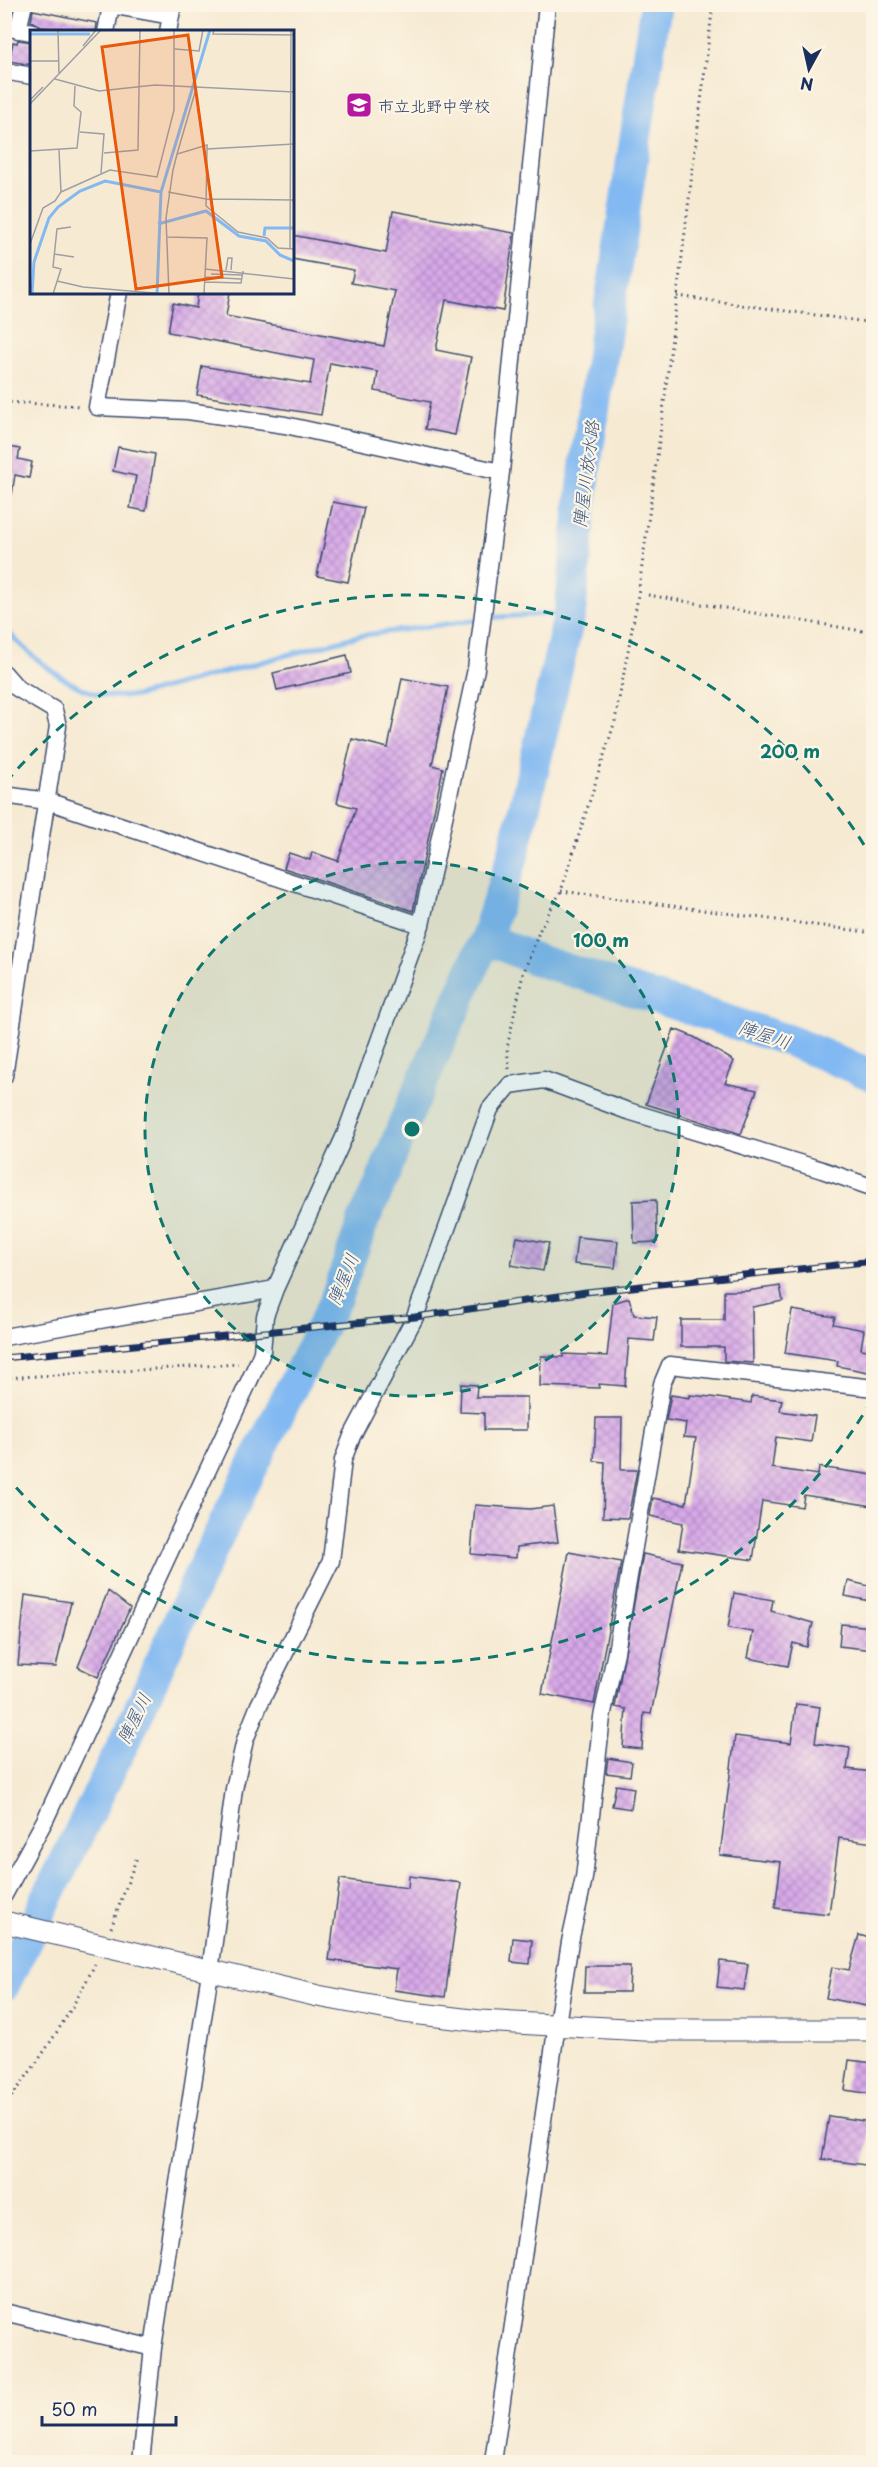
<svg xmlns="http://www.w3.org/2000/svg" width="878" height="2467" viewBox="0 0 878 2467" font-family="'Playpen Sans','Klee One',sans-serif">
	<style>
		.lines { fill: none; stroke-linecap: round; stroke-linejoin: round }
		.stream { stroke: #82b9f2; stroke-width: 5 }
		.river { stroke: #82b9f2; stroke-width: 32 }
		.building { fill: url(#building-cross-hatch) }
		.minor-casing { stroke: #3c4b70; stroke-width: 19 }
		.tertiary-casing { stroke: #3c4b70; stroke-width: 23 }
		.path { stroke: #3c4b70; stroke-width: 3; stroke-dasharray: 1.5 4.5; stroke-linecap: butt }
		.minor { stroke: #fff; stroke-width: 16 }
		.tertiary { stroke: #fff; stroke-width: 21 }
		.rail-casing { stroke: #1b2f5e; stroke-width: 7 }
		.rail { stroke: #fcf5e5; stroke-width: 4.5; stroke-dasharray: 14; stroke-linecap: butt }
		.ring { fill: none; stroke: #0f766e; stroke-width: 3; stroke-dasharray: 10 8 }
		.labels { text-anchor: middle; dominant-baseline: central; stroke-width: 4.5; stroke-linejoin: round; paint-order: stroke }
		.poi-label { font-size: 16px; fill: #1b2f5e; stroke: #fcf5e5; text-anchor: start }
		.water-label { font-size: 18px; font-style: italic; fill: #3a588a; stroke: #fcf5e5 }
		.inset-river { fill: none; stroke: #82b9f2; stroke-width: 3 }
		.inset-road { fill: none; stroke: #9e9fa4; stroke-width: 1.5 }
		.view { fill: #e8590c; fill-opacity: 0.15; stroke: #e8590c; stroke-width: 3 }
		.inset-edge { fill: none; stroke: #1b2f5e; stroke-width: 3 }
		.centre { fill: #0f766e; stroke: #fcf5e5; stroke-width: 3 }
		.ring-label { font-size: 18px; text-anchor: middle; font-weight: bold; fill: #0f766e; stroke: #fcf5e5; stroke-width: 4.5; stroke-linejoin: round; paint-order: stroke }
	</style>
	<defs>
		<pattern id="building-cross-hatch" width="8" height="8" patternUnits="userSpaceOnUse" patternTransform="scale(1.5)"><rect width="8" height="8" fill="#d8a9e9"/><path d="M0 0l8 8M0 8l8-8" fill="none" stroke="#ae8ac0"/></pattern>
	</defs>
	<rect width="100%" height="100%" fill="#fcf5e5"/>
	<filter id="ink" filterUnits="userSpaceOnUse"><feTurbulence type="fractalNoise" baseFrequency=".0167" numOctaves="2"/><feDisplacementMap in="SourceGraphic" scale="12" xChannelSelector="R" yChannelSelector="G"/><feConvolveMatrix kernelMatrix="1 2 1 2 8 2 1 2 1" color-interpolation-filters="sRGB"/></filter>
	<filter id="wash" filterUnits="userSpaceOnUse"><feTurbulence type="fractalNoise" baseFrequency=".008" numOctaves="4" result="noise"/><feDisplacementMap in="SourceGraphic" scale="24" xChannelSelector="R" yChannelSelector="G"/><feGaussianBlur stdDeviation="1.35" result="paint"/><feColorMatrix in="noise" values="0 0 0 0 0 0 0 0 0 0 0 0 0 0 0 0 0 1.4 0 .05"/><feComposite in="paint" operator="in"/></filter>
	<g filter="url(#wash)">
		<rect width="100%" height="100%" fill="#f6ead3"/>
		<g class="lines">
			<path class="stream" d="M4 627C24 652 71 690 103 695 114 697 125 696 136 696L358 636 498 617 570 613"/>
			<path class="river" d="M486 938 534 959 790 1041 874 1076
				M4 1985 131 1728 203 1567 336 1298 364 1219 380 1185 405 1121 486 938 514 852 570 613 585 467 656 4"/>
		</g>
		<g id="blocks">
			<path class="building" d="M33 10 97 23 96 32H62L41 27 31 21Z
				M18 40 32 42V65L9 61 13 42 17 43Z
				M393 211 514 233 503 311 446 300 436 350 471 357 455 435 425 429 430 402 375 391 378 372 330 363 321 415 197 395 202 366 310 384 314 360 168 332 173 303 196 308 198 292H230L226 316 384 346 395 291 351 283 354 270 292 259V235L386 253Z
				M4 446 20 449 18 459 32 462 29 478 15 475 12 494H4Z
				M118 447 155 454 146 511 130 508 136 476 113 471Z
				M333 502 364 508 348 582 317 576Z
				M347 655 351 673 277 690 273 673Z
				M402 678 448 687 432 765 443 768 413 911 284 868 289 853 310 860 312 852 338 861 356 808 337 803 352 739 388 748Z
				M674 1029 694 1037 734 1061 725 1083 757 1090 741 1134 646 1104Z
				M656 1200 657 1242 634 1243 633 1201Z
				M517 1237 549 1243 543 1271 511 1265Z
				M577 1237 618 1241 615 1268 574 1264Z
				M780 1286 783 1301 752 1307 753 1363 724 1361V1347H681V1320H724V1291H747Z
				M629 1298 634 1315 657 1317 654 1341 629 1339 625 1386 599 1384V1388L540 1386 541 1356 563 1357V1354L607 1356 613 1303Z
				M792 1310 835 1317 833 1324 864 1330 861 1349 873 1351V1373L837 1366 838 1361 785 1353Z
				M461 1384 477 1385 476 1397H527V1430H484V1413L460 1412Z
				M671 1395 690 1398V1395L711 1397 751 1403 752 1396 782 1400 780 1411 815 1416 811 1442 776 1437 772 1468 818 1475 819 1467 873 1475V1506L804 1495 802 1507 762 1501 753 1560 679 1549 683 1523 650 1516 653 1498 686 1504 696 1438 684 1437 686 1423 666 1420Z
				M596 1418H622L621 1470H637L628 1518 603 1517 605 1462 594 1461Z
				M475 1505 530 1509 553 1506 558 1542 517 1547 516 1558 471 1554Z
				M569 1552 621 1562 594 1704 542 1694Z
				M643 1554 682 1562 651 1714 644 1713 642 1749 623 1747 626 1709 615 1707Z
				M848 1581 873 1587 870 1601 845 1596Z
				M108 1591 130 1608 98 1677 78 1667Z
				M734 1593 773 1600 771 1611 813 1623 807 1647 793 1643 788 1666 748 1658 753 1632 728 1628Z
				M25 1595 71 1602 56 1667 18 1665Z
				M841 1624 873 1627V1650L839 1646Z
				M796 1704 820 1707 815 1743 850 1748 847 1769 873 1772V1843L839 1838 829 1914 775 1908 781 1862 720 1855 735 1736 791 1743Z
				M608 1758 632 1762 630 1776 606 1773Z
				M616 1785 634 1788 631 1809 612 1806Z
				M409 1876 461 1883 445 1997 394 1990 397 1969 329 1960 340 1879 408 1888Z
				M859 1935 873 1939V1968L866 2006 826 1998 832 1967 849 1970Z
				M513 1938 532 1940 530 1964 511 1962Z
				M720 1961 748 1964 744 1990 717 1987Z
				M585 1966H630L629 1992H584Z
				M849 2060 873 2063V2094L845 2090Z
				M829 2116 871 2122 865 2165 822 2159Z"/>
		</g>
	</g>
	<g filter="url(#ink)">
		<use href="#blocks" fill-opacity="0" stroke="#3c4b70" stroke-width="1.5"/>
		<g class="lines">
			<defs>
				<path id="minor" d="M104 4 171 16
					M4 27 32 32
					M18 30 24 4
					M106 32 111 6
					M168 32 173 4
					M4 71 32 76
					M119 292 97 407 188 411 285 425 501 472
					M4 673 17 688 54 710 58 726 4 1076
					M4 795 47 801 421 925
					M4 1337 275 1289 345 1135 421 925 476 669 501 472 547 4
					M4 1895 45 1820 258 1362 262 1352 265 1316 275 1289
					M4 2312 153 2348
					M141 2462 153 2348 210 1972 234 1789 245 1740 259 1705 331 1561 343 1460 352 1436 415 1317 490 1109 510 1085 544 1080 625 1110 822 1170 874 1188
					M493 2462 557 2024 570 1942 584 1878 602 1717 616 1652 662 1384 670 1365 874 1388"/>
				<path id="tertiary" d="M4 1922 318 1996 404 2012 480 2021 645 2030H874"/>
			</defs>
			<use href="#minor" class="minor-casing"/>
			<use href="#tertiary" class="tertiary-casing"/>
			<path class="path" d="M677 296 874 323
				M4 402 80 406
				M648 595 874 633
				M561 891 874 933
				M509 1069 507 1048 523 974 541 927 561 891 615 721 637 602 660 435 713 4
				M4 1378 238 1364
				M111 1928 137 1857
				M4 2106C39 2062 70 2015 95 1964"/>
			<use href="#minor" class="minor"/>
			<use href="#tertiary" class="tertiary"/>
			<defs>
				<path id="rail" d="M4 1358 415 1317 586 1292 874 1261"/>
			</defs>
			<use href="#rail" class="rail-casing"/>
			<use href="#rail" class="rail"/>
		</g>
	</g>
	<circle cx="412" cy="1129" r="267" fill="#0f766e" fill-opacity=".12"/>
	<g class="ring">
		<circle cx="412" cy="1129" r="267"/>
		<path d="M872 1400A534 534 0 0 1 6 1476M6 782A534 534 0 0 1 872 858"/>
	</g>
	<defs>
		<symbol id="school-square" viewBox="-11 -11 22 22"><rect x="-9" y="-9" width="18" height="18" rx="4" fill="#b5179e" stroke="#fcf5e5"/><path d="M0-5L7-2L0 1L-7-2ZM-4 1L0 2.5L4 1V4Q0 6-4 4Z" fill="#fff"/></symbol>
	</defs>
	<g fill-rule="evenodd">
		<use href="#school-square" x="344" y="90" width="30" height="30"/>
	</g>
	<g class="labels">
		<g class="poi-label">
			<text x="378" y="105">市立北野中学校</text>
		</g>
		<g class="water-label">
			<text transform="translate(585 474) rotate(-83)">陣屋川放水路</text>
			<text transform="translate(765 1034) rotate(18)">陣屋川</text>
			<text transform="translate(342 1279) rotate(-68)">陣屋川</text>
			<text transform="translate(133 1718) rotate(-64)">陣屋川</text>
		</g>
	</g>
	<g transform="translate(30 30)">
		<rect width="264" height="264" fill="#f6ead3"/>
		<path class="inset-river" d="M0 4H60M128 194 176 181 209 206 236 211 250 225 264 231M234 206 235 198H264M2 264 4 232 19 188 28 177 50 161 75 151 131 162M127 264 131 162 180 0"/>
		<path class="inset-road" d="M28 0 29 44M184 0 183 4 264 5M53 16 66 0M145 19 169 21 173 0M0 31H28M25 49 69 61 125 55 264 62M0 70 13 57M0 74 71 0M50 102 74 104 71 143M264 114 177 119 176 176 208 202 237 208 248 218 264 219M0 121 47 118 51 82 44 76 45 56M74 123 108 120 110 0M147 124 166 59M31 162 80 140 127 147 144 80V0M138 162 176 169 264 170M136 207 177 208 174 264M0 214 13 178 25 171 31 162 29 120M260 219 261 0M24 224 44 227M175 239 264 249M196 240 198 228H202L201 240M181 244 212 245M175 247 211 249M27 251 53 257 135 264M175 252 211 253 213 241M23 264 31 239 23 237 27 199 41 197M139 264 136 188 143 140 147 124 177 115V119"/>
		<path class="view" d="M158 5 192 247 106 259 72 17Z"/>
		<rect width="264" height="264" class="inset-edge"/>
	</g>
	<circle cx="412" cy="1129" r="9" class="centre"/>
	<g class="ring-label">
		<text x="790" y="758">200 m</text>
		<text x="601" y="947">100 m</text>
	</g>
	<rect width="878" height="2467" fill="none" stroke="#fcf5e5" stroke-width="24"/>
	<g transform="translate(809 69) rotate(188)" stroke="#fcf5e5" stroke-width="4.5" paint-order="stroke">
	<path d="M0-4.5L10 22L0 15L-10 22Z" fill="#1b2f5e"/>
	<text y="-9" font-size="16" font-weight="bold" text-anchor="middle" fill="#1b2f5e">N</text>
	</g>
	<path d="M42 2416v9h134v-9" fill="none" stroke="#1b2f5e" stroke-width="3"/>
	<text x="51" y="2416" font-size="18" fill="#1b2f5e" stroke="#fcf5e5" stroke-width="4.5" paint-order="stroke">50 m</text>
</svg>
